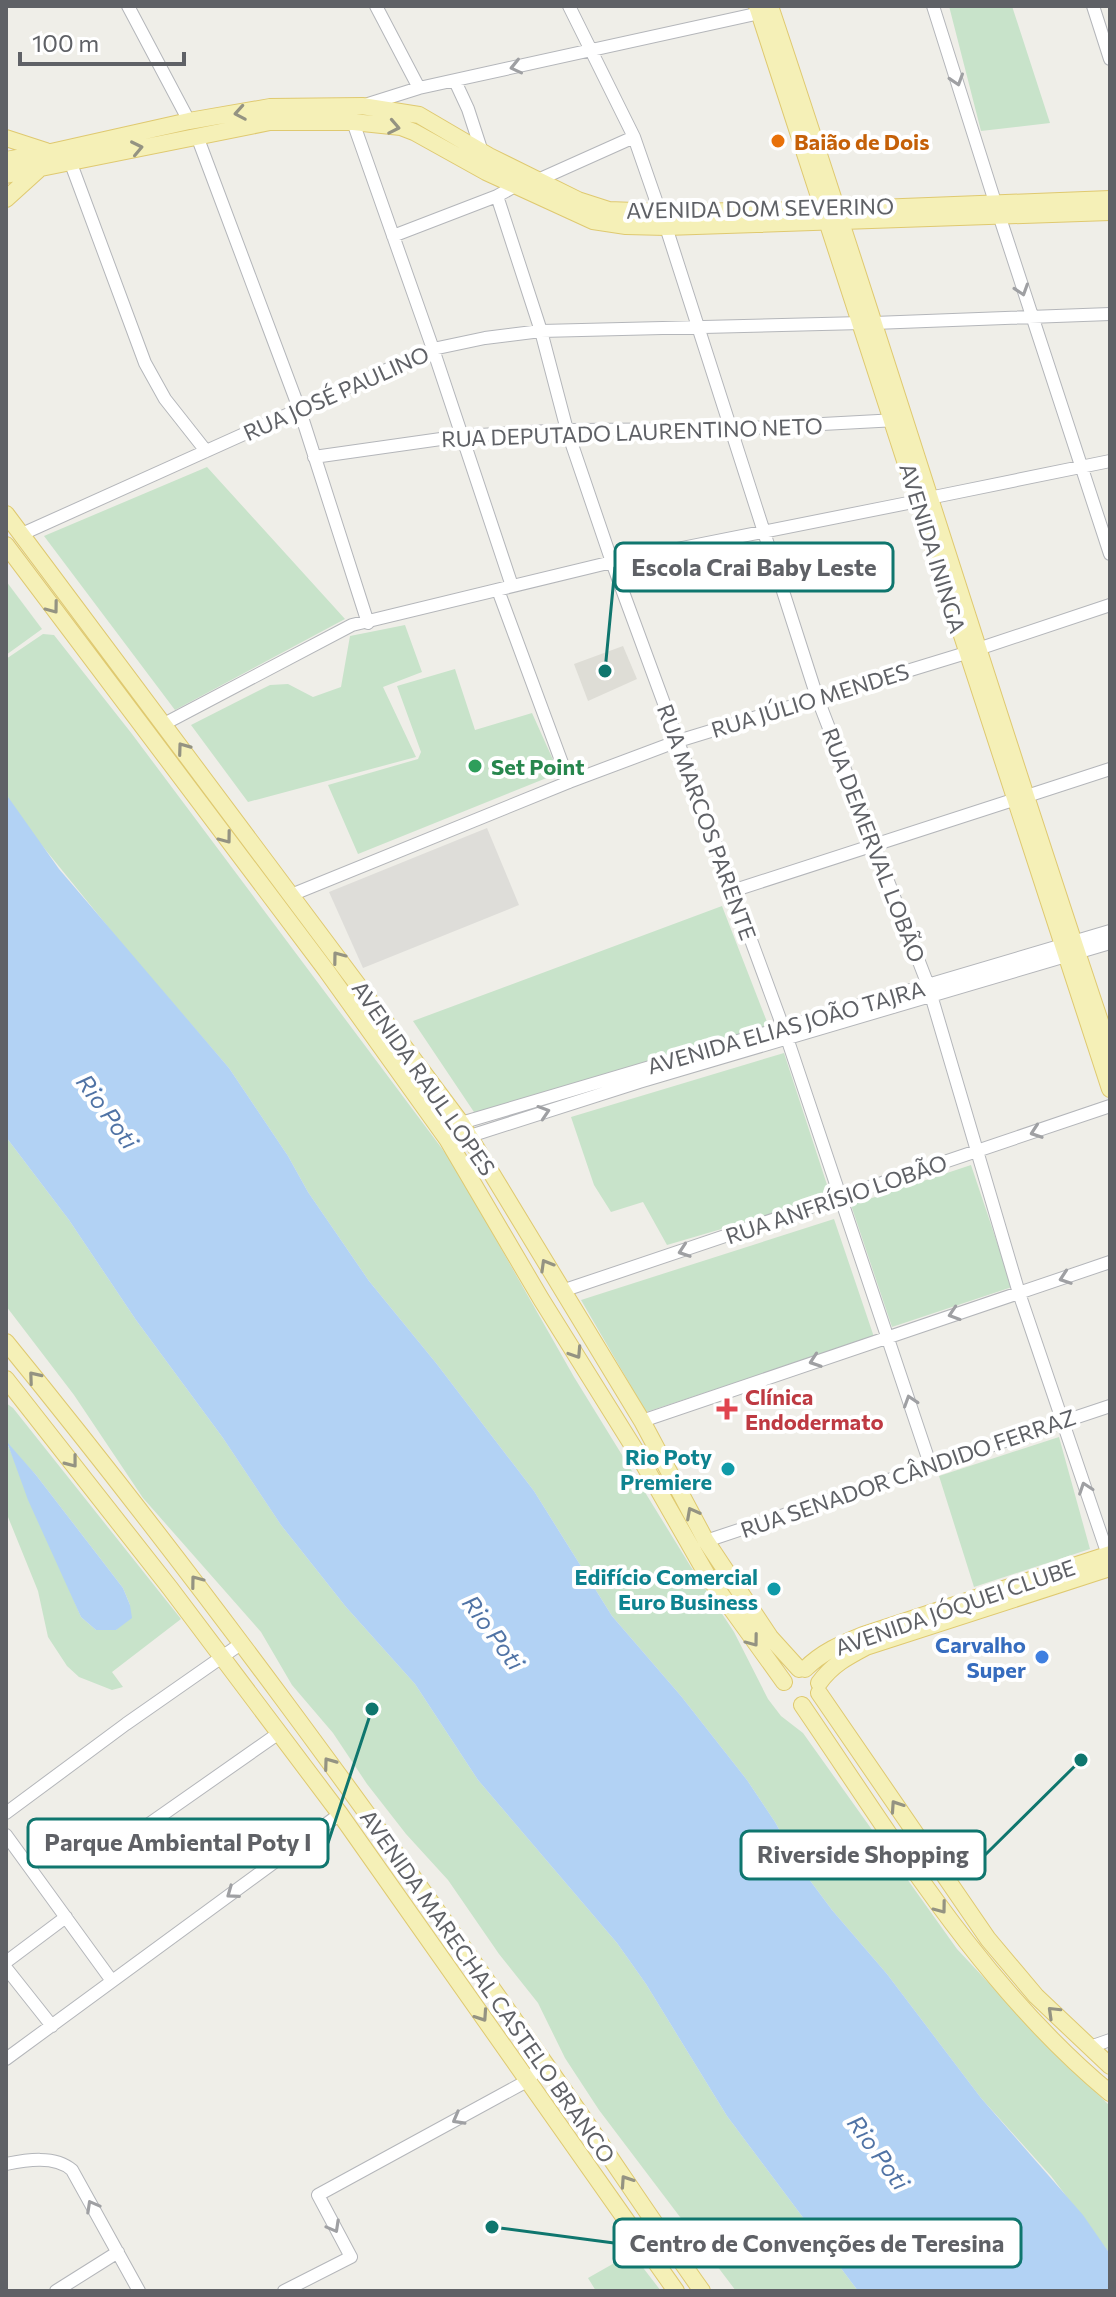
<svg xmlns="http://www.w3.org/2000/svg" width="1116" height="2297" viewBox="0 0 1116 2297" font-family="Commissioner,sans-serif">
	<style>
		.industrial { fill: #deddd9 }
		.education { fill: #deddd6 }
		.green { fill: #c8e3ca; fill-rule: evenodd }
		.water { fill: #b2d2f4 }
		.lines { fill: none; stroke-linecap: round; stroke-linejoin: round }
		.minor-casing { stroke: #b4b6ba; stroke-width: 14 }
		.major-casing { stroke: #dfc970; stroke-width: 18 }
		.minor { stroke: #fff; stroke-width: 12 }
		.major { stroke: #f5f0b7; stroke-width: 16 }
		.oneway { stroke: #9fa0a3 }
		.oneway2 { stroke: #949382 }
		.food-dot { fill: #e8710a; stroke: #fff; stroke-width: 3 }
		.leisure-dot { fill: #2e9e5b; stroke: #fff; stroke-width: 3 }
		.health-dot { fill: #e0444e; stroke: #fff; stroke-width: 3 }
		.culture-dot { fill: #0f9aa8; stroke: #fff; stroke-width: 3 }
		.shop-dot { fill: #3f7fe0; stroke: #fff; stroke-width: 3 }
		.labels { text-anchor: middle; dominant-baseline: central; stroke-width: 8; stroke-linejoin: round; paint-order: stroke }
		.food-label { font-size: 22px; font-weight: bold; fill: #c56008; stroke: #fff; text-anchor: start }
		.street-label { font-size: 22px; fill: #5f6166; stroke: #fff }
		.leisure-label { font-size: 22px; font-weight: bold; fill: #27864d; stroke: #fff; text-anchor: start }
		.health-label { font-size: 22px; font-weight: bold; fill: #be3a42; stroke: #fff; text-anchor: start }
		.culture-label { font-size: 22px; font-weight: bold; fill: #0d838f; stroke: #fff; text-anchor: end }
		.shop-label { font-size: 22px; font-weight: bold; fill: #366cbe; stroke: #fff; text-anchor: end }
		.water-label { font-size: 24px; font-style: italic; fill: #5073a5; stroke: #fff }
		.leader { fill: none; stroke: #0f766e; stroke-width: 3 }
		.callout-dot { fill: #0f766e; stroke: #fff; stroke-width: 3 }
		.callout { fill: #fff; stroke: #0f766e; stroke-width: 3 }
		.callout-label { font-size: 24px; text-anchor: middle; font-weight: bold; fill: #5f6166 }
	</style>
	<rect width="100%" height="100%" fill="#efeee8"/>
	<path class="industrial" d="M487 828 519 905 363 968 329 892Z"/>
	<path class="education" d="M623 646 637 679 588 701 574 664Z"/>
	<path class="green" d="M949 6H1012L1050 123 981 131Z
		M207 467 345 619 175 710 44 536Z
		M6 581 42 629 6 655Z
		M405 625 422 672 383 687 416 757 248 802 191 725 270 685 288 684 313 697 341 687 350 636Z
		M43 634 54 635 132 734 452 1162 574 1377 691 1567 734 1632 768 1699 781 1716 803 1733 957 1949 1043 2041 1110 2106V2254L1051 2176 981 2098 887 1974 832 1910 800 1867 775 1822 747 1780 681 1696 612 1616 534 1491 436 1363 369 1281 308 1192 288 1156 229 1068 126 949 27 827 6 794V659Z
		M455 669 475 730 532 713 559 773 358 854 328 785 418 759 421 752 397 686Z
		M722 906 769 1027 476 1115 413 1021Z
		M784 1053 831 1197 667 1245 643 1202 611 1212 594 1185 571 1117Z
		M6 1137 69 1220 136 1320 223 1438 281 1525 346 1607 415 1684 478 1780 617 1943 646 1984 727 2116 858 2291H736L599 2110 565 2058 538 2003 499 1954 448 1880 406 1834 367 1784 333 1733 292 1685 261 1632 143 1498 74 1395 6 1306Z
		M971 1165 1012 1287 892 1327 851 1205Z
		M834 1219 874 1337 646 1412 581 1300Z
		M6 1403 13 1408 181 1619 112 1672 123 1687 112 1690 79 1677 67 1666 48 1637 38 1591 6 1512ZM8 1445 36 1475 123 1588 130 1605 116 1630H96L81 1617Z
		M1059 1437 1090 1549 974 1587 939 1476Z
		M634 2256 661 2291H596L588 2278 625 2257Z"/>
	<path class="water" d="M6 794 59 869 229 1068 288 1156 308 1192 369 1281 436 1363 534 1491 612 1616 681 1696 747 1780 775 1822 800 1867 832 1910 887 1974 981 2098 1083 2215 1110 2254V2291H858L727 2116 646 1984 617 1943 478 1780 415 1684 346 1607 281 1525 223 1438 136 1320 69 1220 6 1137Z
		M7 1442 36 1475 123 1588 130 1605 132 1618 116 1630H96L81 1617 28 1500Z"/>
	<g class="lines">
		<defs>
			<path id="minor" d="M128 6 189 121
				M376 6 419 88
				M569 6 634 137 660 212
				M933 6 995 202
				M1093 6 1110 59
				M455 81 468 109 482 152
				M365 105 419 88 760 13
				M353 122 433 349 512 586
				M197 136 300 411 368 623
				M70 161 145 363 165 399 206 451
				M538 180 634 137
				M497 196 541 331 567 430 612 562 787 1038 931 1467
				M999 215 1110 554
				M666 227 817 697 928 985 1019 1293 1108 1555
				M393 236 497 196 515 186
				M874 323 1110 314
				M314 457 462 436 567 430 731 429 897 420
				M929 498 1110 461
				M22 534 433 349 485 338 541 331 862 323
				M498 590 569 782
				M164 724 352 625 612 562 918 501
				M1027 796 1110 769
				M732 891 1013 800
				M291 895 569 782 678 741 966 653 1110 605
				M461 1123 1110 931
				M470 1136 639 1082 1110 943
				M562 1291 1110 1106
				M642 1421 1110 1262
				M706 1541 1110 1406
				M6 1813 126 1724 242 1643
				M6 1835 112 1981
				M132 1836 279 1733
				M6 1962 66 1917
				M6 1968 52 2026
				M1090 2047 1110 2040
				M6 2059 340 1814
				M6 2164C26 2160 55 2155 72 2170L139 2291
				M56 2291 118 2252
				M284 2291 351 2257 318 2195 527 2081 544 2062"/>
			<path id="major" d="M757 6C876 367 990 728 1110 1089
				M770 6C886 353 993 704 1110 1051
				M6 138 46 151
				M6 160 51 152 189 121 270 107 362 106 419 115 489 156 578 200 609 210 660 212 826 210 1110 199
				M6 175 270 122H353L401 127 414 132 486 172 593 221 626 226 666 227 1110 212
				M6 199 38 170
				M6 514 461 1123 642 1421 706 1541 770 1637 799 1669
				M6 545 326 970 447 1139 541 1299 639 1456 707 1575 784 1682
				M6 1342C196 1575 372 1817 544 2062 598 2138 648 2215 702 2291
				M6 1379 170 1588 340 1814 676 2291
				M805 1669C822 1652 841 1644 863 1635L1110 1554
				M819 1683C832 1665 847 1657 866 1647L1110 1568
				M819 1693 988 1939 1036 1996 1110 2066
				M802 1705C895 1841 982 1987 1110 2093"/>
		</defs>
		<use href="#minor" class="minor-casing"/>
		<use href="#major" class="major-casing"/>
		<use href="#minor" class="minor"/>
		<use href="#major" class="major"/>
	</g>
	<defs><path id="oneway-chevron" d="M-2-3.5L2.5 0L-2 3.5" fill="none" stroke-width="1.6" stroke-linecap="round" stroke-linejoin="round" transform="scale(2)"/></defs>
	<g class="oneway">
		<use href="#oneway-chevron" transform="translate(516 67) rotate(167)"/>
		<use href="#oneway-chevron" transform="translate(957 80) rotate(72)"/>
		<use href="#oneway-chevron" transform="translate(1022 290) rotate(72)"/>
		<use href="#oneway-chevron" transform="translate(544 1112) rotate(-18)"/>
		<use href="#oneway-chevron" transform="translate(1036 1132) rotate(161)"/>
		<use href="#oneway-chevron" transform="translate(684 1251) rotate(161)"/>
		<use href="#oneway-chevron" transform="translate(1065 1278) rotate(161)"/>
		<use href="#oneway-chevron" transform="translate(954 1314) rotate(162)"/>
		<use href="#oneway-chevron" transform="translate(815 1361) rotate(161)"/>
		<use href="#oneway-chevron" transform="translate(910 1401) rotate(-108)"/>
		<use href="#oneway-chevron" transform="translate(1085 1488) rotate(-109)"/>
		<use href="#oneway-chevron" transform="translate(232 1893) rotate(144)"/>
		<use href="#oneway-chevron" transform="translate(458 2119) rotate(151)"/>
		<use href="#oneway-chevron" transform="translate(92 2206) rotate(-119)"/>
		<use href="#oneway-chevron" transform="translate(334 2227) rotate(61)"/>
	</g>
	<g class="oneway2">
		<use href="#oneway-chevron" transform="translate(240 113) rotate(170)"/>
		<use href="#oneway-chevron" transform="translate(394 127) rotate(11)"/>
		<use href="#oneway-chevron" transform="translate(137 148) rotate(-12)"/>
		<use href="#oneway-chevron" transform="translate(53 608) rotate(53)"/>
		<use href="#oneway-chevron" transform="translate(183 748) rotate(-126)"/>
		<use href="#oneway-chevron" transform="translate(226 838) rotate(53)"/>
		<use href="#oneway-chevron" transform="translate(338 957) rotate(-127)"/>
		<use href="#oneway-chevron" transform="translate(546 1265) rotate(-120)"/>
		<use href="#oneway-chevron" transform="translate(576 1353) rotate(57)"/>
		<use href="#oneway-chevron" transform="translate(34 1377) rotate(-130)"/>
		<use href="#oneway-chevron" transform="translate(72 1462) rotate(52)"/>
		<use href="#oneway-chevron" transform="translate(692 1513) rotate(-118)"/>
		<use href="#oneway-chevron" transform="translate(196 1581) rotate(-127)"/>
		<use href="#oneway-chevron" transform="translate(753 1641) rotate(53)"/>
		<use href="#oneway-chevron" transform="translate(329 1763) rotate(-126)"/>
		<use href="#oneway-chevron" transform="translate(896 1806) rotate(-124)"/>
		<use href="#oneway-chevron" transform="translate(941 1908) rotate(53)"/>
		<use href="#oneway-chevron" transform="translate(1053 2012) rotate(-136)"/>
		<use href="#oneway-chevron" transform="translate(482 2016) rotate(56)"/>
		<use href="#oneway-chevron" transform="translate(626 2181) rotate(-124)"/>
	</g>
	<circle class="food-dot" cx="778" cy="141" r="8"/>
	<circle class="leisure-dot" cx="475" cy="766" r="8"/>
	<path class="health-dot" d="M723 1397h8v8h8v8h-8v8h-8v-8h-8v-8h8z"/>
	<g class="culture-dot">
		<circle cx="728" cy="1469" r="8"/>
		<circle cx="774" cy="1589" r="8"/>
	</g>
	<circle class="shop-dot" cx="1042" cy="1657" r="8"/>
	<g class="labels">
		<g class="food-label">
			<text x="794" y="141">Baião de Dois</text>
		</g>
		<g class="street-label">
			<text transform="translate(760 208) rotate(-1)">AVENIDA DOM SEVERINO</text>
			<text transform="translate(336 393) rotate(-24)">RUA JOSÉ PAULINO</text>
			<text transform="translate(632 432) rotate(-2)">RUA DEPUTADO LAURENTINO NETO</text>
			<text transform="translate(933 548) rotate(73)">AVENIDA ININGA</text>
			<text transform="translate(810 700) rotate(-17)">RUA JÚLIO MENDES</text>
			<text transform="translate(707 822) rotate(70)">RUA MARCOS PARENTE</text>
			<text transform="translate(874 845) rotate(69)">RUA DEMERVAL LOBÃO</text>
			<text transform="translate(786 1027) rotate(-16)">AVENIDA ELIAS JOÃO TAJRA</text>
			<text transform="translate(424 1078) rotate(55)">AVENIDA RAUL LOPES</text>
			<text transform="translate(836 1199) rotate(-19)">RUA ANFRÍSIO LOBÃO</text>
			<text transform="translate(908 1473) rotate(-19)">RUA SENADOR CÂNDIDO FERRAZ</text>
			<text transform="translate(955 1607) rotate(-19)">AVENIDA JÓQUEI CLUBE</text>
			<text transform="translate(488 1986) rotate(55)">AVENIDA MARECHAL CASTELO BRANCO</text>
		</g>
		<g class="leisure-label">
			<text x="491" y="766">Set Point</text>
		</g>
		<g class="health-label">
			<text x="745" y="1396">Clínica<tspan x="745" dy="25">Endodermato</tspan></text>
		</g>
		<g class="culture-label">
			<text x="712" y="1456">Rio Poty<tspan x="712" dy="25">Premiere</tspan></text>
			<text x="758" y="1576">Edifício Comercial<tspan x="758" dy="25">Euro Business</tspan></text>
		</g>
		<g class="shop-label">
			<text x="1026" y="1644">Carvalho<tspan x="1026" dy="25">Super</tspan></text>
		</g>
		<g class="water-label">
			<text transform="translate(108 1111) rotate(54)">Rio Poti</text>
			<text transform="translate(494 1632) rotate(54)">Rio Poti</text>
			<text transform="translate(879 2152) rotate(54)">Rio Poti</text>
		</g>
	</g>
	<path class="leader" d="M605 671L615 567M372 1709L328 1843M1081 1760L985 1855M492 2227L614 2243"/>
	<g class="callout-dot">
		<circle cx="605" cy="671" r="8"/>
		<circle cx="372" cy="1709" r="8"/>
		<circle cx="1081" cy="1760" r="8"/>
		<circle cx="492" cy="2227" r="8"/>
	</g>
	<g class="callout">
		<rect x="615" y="543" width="278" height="48" rx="8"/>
		<rect x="28" y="1819" width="300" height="48" rx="8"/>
		<rect x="741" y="1831" width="244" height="48" rx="8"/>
		<rect x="614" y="2219" width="407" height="48" rx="8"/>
	</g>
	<g class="callout-label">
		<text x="754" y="576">Escola Crai Baby Leste</text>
		<text x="178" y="1851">Parque Ambiental Poty I</text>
		<text x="863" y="1863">Riverside Shopping</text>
		<text x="817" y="2252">Centro de Convenções de Teresina</text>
	</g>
	<rect width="1116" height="2297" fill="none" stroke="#5f6166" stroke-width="16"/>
	<path d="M20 52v12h164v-12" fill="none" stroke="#5f6166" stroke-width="4"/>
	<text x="32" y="52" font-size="24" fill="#5f6166" stroke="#ffffff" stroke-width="6" paint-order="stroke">100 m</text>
</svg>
